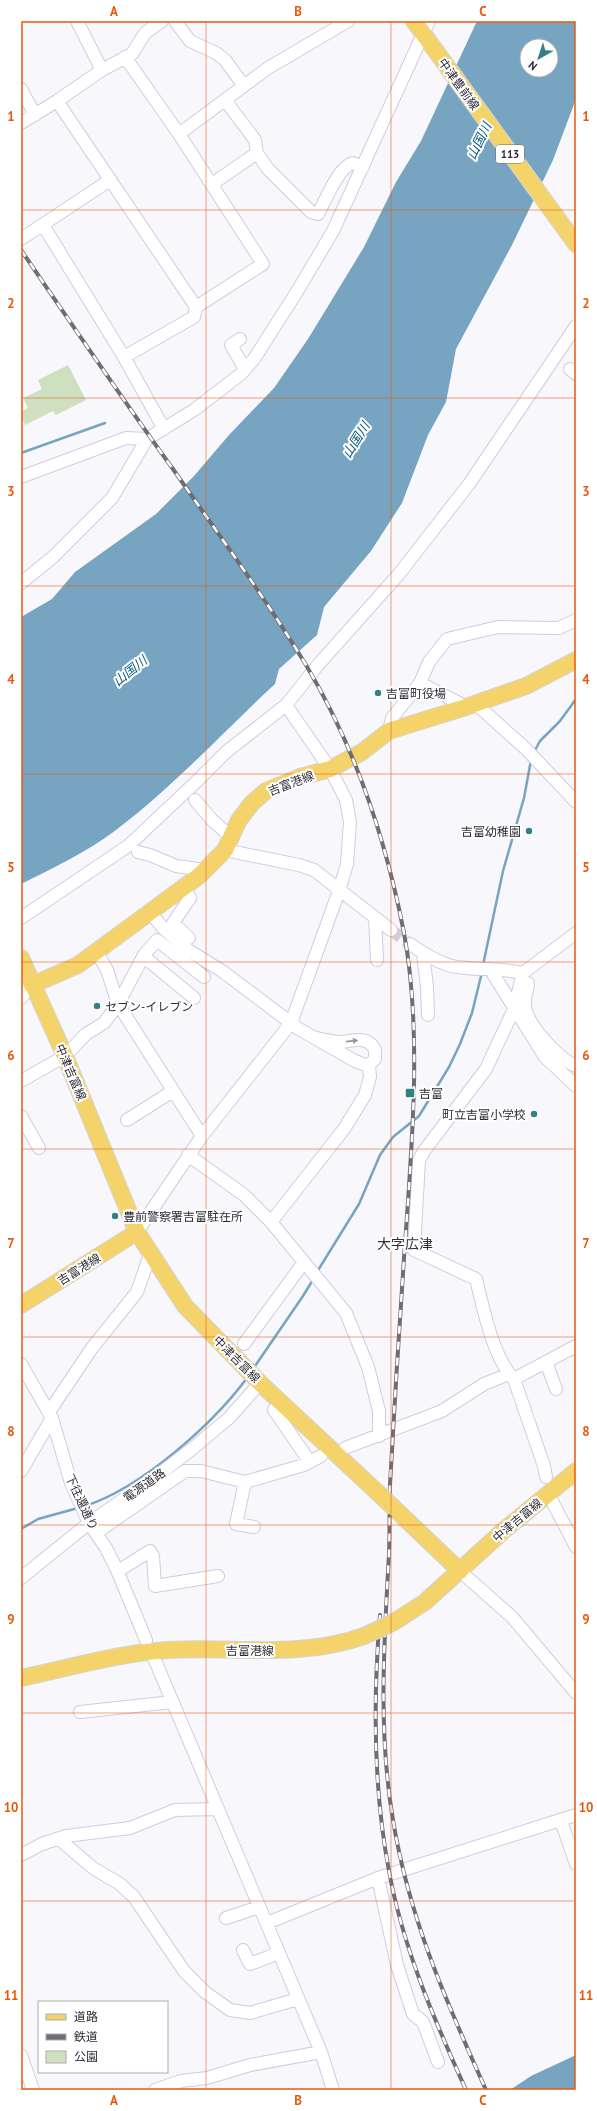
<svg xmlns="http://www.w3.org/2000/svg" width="597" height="2111" viewBox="0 0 597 2111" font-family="'PT Sans','Noto Sans JP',sans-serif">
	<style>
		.green { fill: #cfe0c1 }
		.water { fill: #77a4c0; fill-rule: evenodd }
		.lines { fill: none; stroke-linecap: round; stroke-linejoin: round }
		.stream { stroke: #77a4c0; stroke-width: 2.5 }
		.minor-tunnel { stroke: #d0ced4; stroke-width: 12; stroke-dasharray: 12 6; stroke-linecap: butt }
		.minor-casing { stroke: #d2cae4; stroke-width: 14 }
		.major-casing { stroke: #d5d5d7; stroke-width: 18 }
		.minor { stroke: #fff; stroke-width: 12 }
		.major { stroke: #f4d36a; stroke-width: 16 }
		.rail-casing { stroke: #6e6c74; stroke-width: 4 }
		.rail { stroke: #fff; stroke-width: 2.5; stroke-dasharray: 8; stroke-linecap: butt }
		.major-bridge-casing { stroke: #d5d5d7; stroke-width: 18; stroke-linecap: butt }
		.major-bridge { stroke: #f4d36a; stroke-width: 16 }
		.oneway { fill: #97969a }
		.grid { fill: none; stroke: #e8590c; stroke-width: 1; stroke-opacity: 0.55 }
		.poi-dot { fill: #377f87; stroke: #fff; stroke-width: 1.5 }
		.labels { text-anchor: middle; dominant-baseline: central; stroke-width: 4; stroke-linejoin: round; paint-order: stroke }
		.shield { fill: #fff; stroke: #6d6b72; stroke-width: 1 }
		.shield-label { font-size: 11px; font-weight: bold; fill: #2f2c36 }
		.street-label { font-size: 12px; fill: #2f2c36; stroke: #fff }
		.poi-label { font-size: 12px; fill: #2f2c36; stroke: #fff; text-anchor: start }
		.water-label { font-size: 13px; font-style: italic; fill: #04577d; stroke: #fff }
		.quarter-label { font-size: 14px; fill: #2f2c36; stroke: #fff }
		.neatline { fill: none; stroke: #e8590c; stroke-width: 1.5 }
		.grid-label { font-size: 13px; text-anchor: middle; font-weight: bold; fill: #e8590c }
	</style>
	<rect width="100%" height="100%" fill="#f8f7fc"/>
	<path class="green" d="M68 365 86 400 56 415 53 411 25 425 24 421 21 423V412L28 408 23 398 42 389 38 380Z"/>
	<path class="water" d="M477 21H576V98L573 107 553 160 512 245 456 349 446 402 428 435 402 503 371 551 324 607 317 635 279 669 275 684C222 733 173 787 116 830 87 852 53 868 21 884V617L52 599 75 572 156 514 194 476 229 435 274 388 308 339 364 247 396 182 421 141ZM527 46H551V70H527Z
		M576 2055V2090H510L531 2076Z"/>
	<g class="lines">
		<path class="stream" d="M21 453 105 423
			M534 752 540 741 560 721 576 699
			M483 965 503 871 524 798 531 760
			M317 1272 359 1204 380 1155 393 1137 419 1116 449 1067 460 1044 472 1013 482 972
			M253 1369 303 1296 314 1278
			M85 1506C141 1488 212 1425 247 1378
			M21 1529 38 1519 78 1508"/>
		<path class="minor-tunnel" d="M391 930 410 944"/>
		<defs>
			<path id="minor" d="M77 21 102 70
				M175 21 190 41 216 53 225 60 244 86
				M125 57 179 134 263 264 196 307
				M21 89 35 115
				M225 100 255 140 257 153 268 169 311 212 318 214C326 200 338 167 353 163L363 167
				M57 101 196 307 194 317 124 357
				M21 123 57 101 102 70 132 54 145 33 162 21
				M179 134 268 68 348 21
				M212 184 257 153
				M43 225 124 357 164 429
				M21 239 110 180
				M240 339 231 345 245 369
				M570 369 576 374
				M21 477 126 438 147 439
				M21 583 53 557 112 498 147 439 194 410 241 374 254 359 298 290 333 231 429 21
				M420 683 459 703 463 708
				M476 704 526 749 576 802
				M389 731 392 718 420 683 429 662 447 639 498 627 559 628 576 620
				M195 800 212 820 231 837
				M225 850 299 865 314 870 391 930
				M138 852 150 855 176 866 205 870
				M184 887 190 898 173 923 189 938
				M150 912 163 928 188 950 222 971 299 1029 355 1061 365 1065H369L375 1059V1050C367 1034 352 1042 338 1042 330 1041 321 1039 313 1037
				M21 918 128 846 196 782 226 752 286 705 318 665 399 574 469 484 576 326
				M375 918 377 960
				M410 944C423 953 441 965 457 967 479 970 501 968 523 973L576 933
				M96 951 107 970 118 1004 202 1136
				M423 953 427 987 428 1015
				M143 956 194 998
				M490 969 545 1057 576 1086
				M523 973 514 1009 486 1069 424 1151 419 1160 414 1250 476 1279C483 1307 493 1358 514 1379L544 1466 546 1477
				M528 983C528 990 524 997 525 1005 526 1024 559 1059 576 1066
				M21 998 32 985
				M21 1081 65 1056 86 1034 104 1023 118 1004 144 955 157 940 204 977
				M21 1116 39 1148
				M127 1120 173 1091
				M188 1155 244 1195 271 1222 344 1129 365 1095 370 1077 369 1065
				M137 1232 202 1136 291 1023 339 891 347 864 350 822 346 800 330 769 286 705
				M304 1262 346 1313 368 1367 379 1411V1436
				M244 1344 304 1262 271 1222
				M546 1362 556 1389
				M21 1364 52 1418 71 1483 89 1523 106 1548 117 1570 146 1640
				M514 1379 576 1346
				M280 1401 274 1410 310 1462
				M49 1412 92 1348 137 1292 150 1255
				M345 1448 442 1411 484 1384 509 1374
				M21 1471 52 1418
				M245 1482 236 1524 254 1527
				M552 1501 576 1547
				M96 1533 185 1471H201L245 1482 304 1465 321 1456
				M118 1571 150 1551 153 1556 155 1586 218 1576
				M460 1571 512 1617 576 1693
				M21 1578 89 1523 153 1479 192 1449 229 1418 260 1383
				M154 1658 321 2052 333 2090
				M80 1712 172 1702
				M561 1821 576 1864
				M59 1839 93 1868 120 1884 134 1897 184 1971 205 1992 230 2010 250 2013 298 1999
				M21 1855 42 1844 66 1836 130 1828 175 1810 216 1809
				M378 1878 397 1965 413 2014 423 2022 438 2062
				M226 1918 259 1907
				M267 1923 378 1878 576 1815
				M243 1950 250 1964 279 1953
				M21 2055 33 2090
				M155 2090 181 2081 207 2078 250 2065 321 2052"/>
			<path id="major" d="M414 21 576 244
				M21 958 65 1056 137 1232 185 1306 260 1383 377 1492
				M32 985 78 965 199 876 225 850 239 820 252 803 266 791 300 777 330 769 362 752 389 731 463 708 526 686 576 660
				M21 1305 137 1232
				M394 1508 460 1571
				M394 1622 425 1602 503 1531 576 1471
				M21 1678C69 1668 118 1653 168 1650 234 1646 300 1659 364 1636"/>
		</defs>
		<use href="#minor" class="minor-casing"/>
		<use href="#major" class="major-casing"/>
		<use href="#minor" class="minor"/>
		<use href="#major" class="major"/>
		<defs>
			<path id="rail" d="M21 250C71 323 121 397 173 469 218 534 265 597 306 665 355 747 386 840 404 933 423 1035 411 1155 404 1258 399 1334 394 1409 390 1485 389 1508 390 1531 389 1554 384 1643 378 1732 393 1820 409 1918 446 2001 486 2090
				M380 1615C373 1700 373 1787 389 1871 403 1948 434 2019 466 2090"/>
		</defs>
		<use href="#rail" class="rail-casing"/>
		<use href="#rail" class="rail"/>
		<defs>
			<path id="major-bridge" d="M377 1492 394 1508
				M364 1636 394 1622"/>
		</defs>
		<use href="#major-bridge" class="major-bridge-casing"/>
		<use href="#major-bridge" class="major-bridge"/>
	</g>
	<defs><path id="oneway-solid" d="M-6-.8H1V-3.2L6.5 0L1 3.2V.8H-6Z"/></defs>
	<use class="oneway" href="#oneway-solid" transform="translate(352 1041) rotate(-6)"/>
	<path class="grid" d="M206 21V2090M391 21V2090M21 210H576M21 398H576M21 586H576M21 774H576M21 962H576M21 1149H576M21 1337H576M21 1525H576M21 1713H576M21 1901H576"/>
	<g class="poi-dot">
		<circle cx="378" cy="693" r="4"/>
		<circle cx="529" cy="831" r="4"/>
		<circle cx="97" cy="1006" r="4"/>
		<rect x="405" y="1088" width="10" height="10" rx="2"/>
		<circle cx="534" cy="1114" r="4"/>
		<circle cx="115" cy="1216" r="4"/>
	</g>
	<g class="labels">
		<rect class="shield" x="496" y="145" width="28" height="18" rx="3"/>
		<g class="shield-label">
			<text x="510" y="154">113</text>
		</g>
		<g class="street-label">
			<text transform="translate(459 84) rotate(54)">中津豊前線</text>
			<text transform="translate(291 783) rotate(-21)">吉富港線</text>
			<text transform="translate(71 1072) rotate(67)">中津吉富線</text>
			<text transform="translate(79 1269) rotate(-32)">吉富港線</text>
			<text transform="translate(237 1359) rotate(45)">中津吉富線</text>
			<text transform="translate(144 1485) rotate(-35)">電源道路</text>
			<text transform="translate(82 1502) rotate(65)">下往還通り</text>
			<text transform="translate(517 1520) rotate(-40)">中津吉富線</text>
			<text x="250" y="1650">吉富港線</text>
		</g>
		<g class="poi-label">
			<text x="386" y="693">吉富町役場</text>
			<text x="521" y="831" text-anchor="end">吉富幼稚園</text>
			<text x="105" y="1006">セブン-イレブン</text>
			<text x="419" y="1093">吉富</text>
			<text x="526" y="1114" text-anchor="end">町立吉富小学校</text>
			<text x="123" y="1216">豊前警察署吉富駐在所</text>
		</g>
		<g class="water-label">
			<text transform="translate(479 141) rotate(-64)">山国川</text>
			<text transform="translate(356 440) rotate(-58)">山国川</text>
			<text transform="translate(130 671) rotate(-39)">山国川</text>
		</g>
		<g class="quarter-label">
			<text x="405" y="1244">大字広津</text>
		</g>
	</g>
	<rect width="597" height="2111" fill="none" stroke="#ffffff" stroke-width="44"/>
	<rect x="38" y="2001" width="130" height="72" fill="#ffffff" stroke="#acabaf"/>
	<rect x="46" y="2014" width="20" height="6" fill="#f4d36a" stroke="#acabaf"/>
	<text x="74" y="2021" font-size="12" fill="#2f2c36">道路</text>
	<rect x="46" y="2034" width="20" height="6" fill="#6e6c74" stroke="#acabaf"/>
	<text x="74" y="2041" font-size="12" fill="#2f2c36">鉄道</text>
	<rect x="46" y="2051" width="20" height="12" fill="#cfe0c1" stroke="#acabaf"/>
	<text x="74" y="2061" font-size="12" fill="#2f2c36">公園</text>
	<g transform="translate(539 58) rotate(219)"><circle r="19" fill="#ffffff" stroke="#acabaf"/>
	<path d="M0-3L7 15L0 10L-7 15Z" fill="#377f87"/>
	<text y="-6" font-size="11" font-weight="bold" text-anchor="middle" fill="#2f2c36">N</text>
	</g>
	<rect x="22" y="22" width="553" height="2067" class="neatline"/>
	<g class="grid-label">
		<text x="114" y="16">A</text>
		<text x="298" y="16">B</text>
		<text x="483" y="16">C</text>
		<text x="11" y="121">1</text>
		<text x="586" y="121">1</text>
		<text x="11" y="308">2</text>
		<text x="586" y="308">2</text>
		<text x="11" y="496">3</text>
		<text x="586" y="496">3</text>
		<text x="11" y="684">4</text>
		<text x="586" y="684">4</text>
		<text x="11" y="872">5</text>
		<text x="586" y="872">5</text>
		<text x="11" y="1060">6</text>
		<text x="586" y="1060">6</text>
		<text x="11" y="1248">7</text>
		<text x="586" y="1248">7</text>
		<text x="11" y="1436">8</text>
		<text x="586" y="1436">8</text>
		<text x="11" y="1624">9</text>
		<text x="586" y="1624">9</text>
		<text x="11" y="1812">10</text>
		<text x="586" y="1812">10</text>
		<text x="11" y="2000">11</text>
		<text x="586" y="2000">11</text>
		<text x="114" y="2105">A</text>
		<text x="298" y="2105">B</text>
		<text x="483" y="2105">C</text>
	</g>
</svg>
